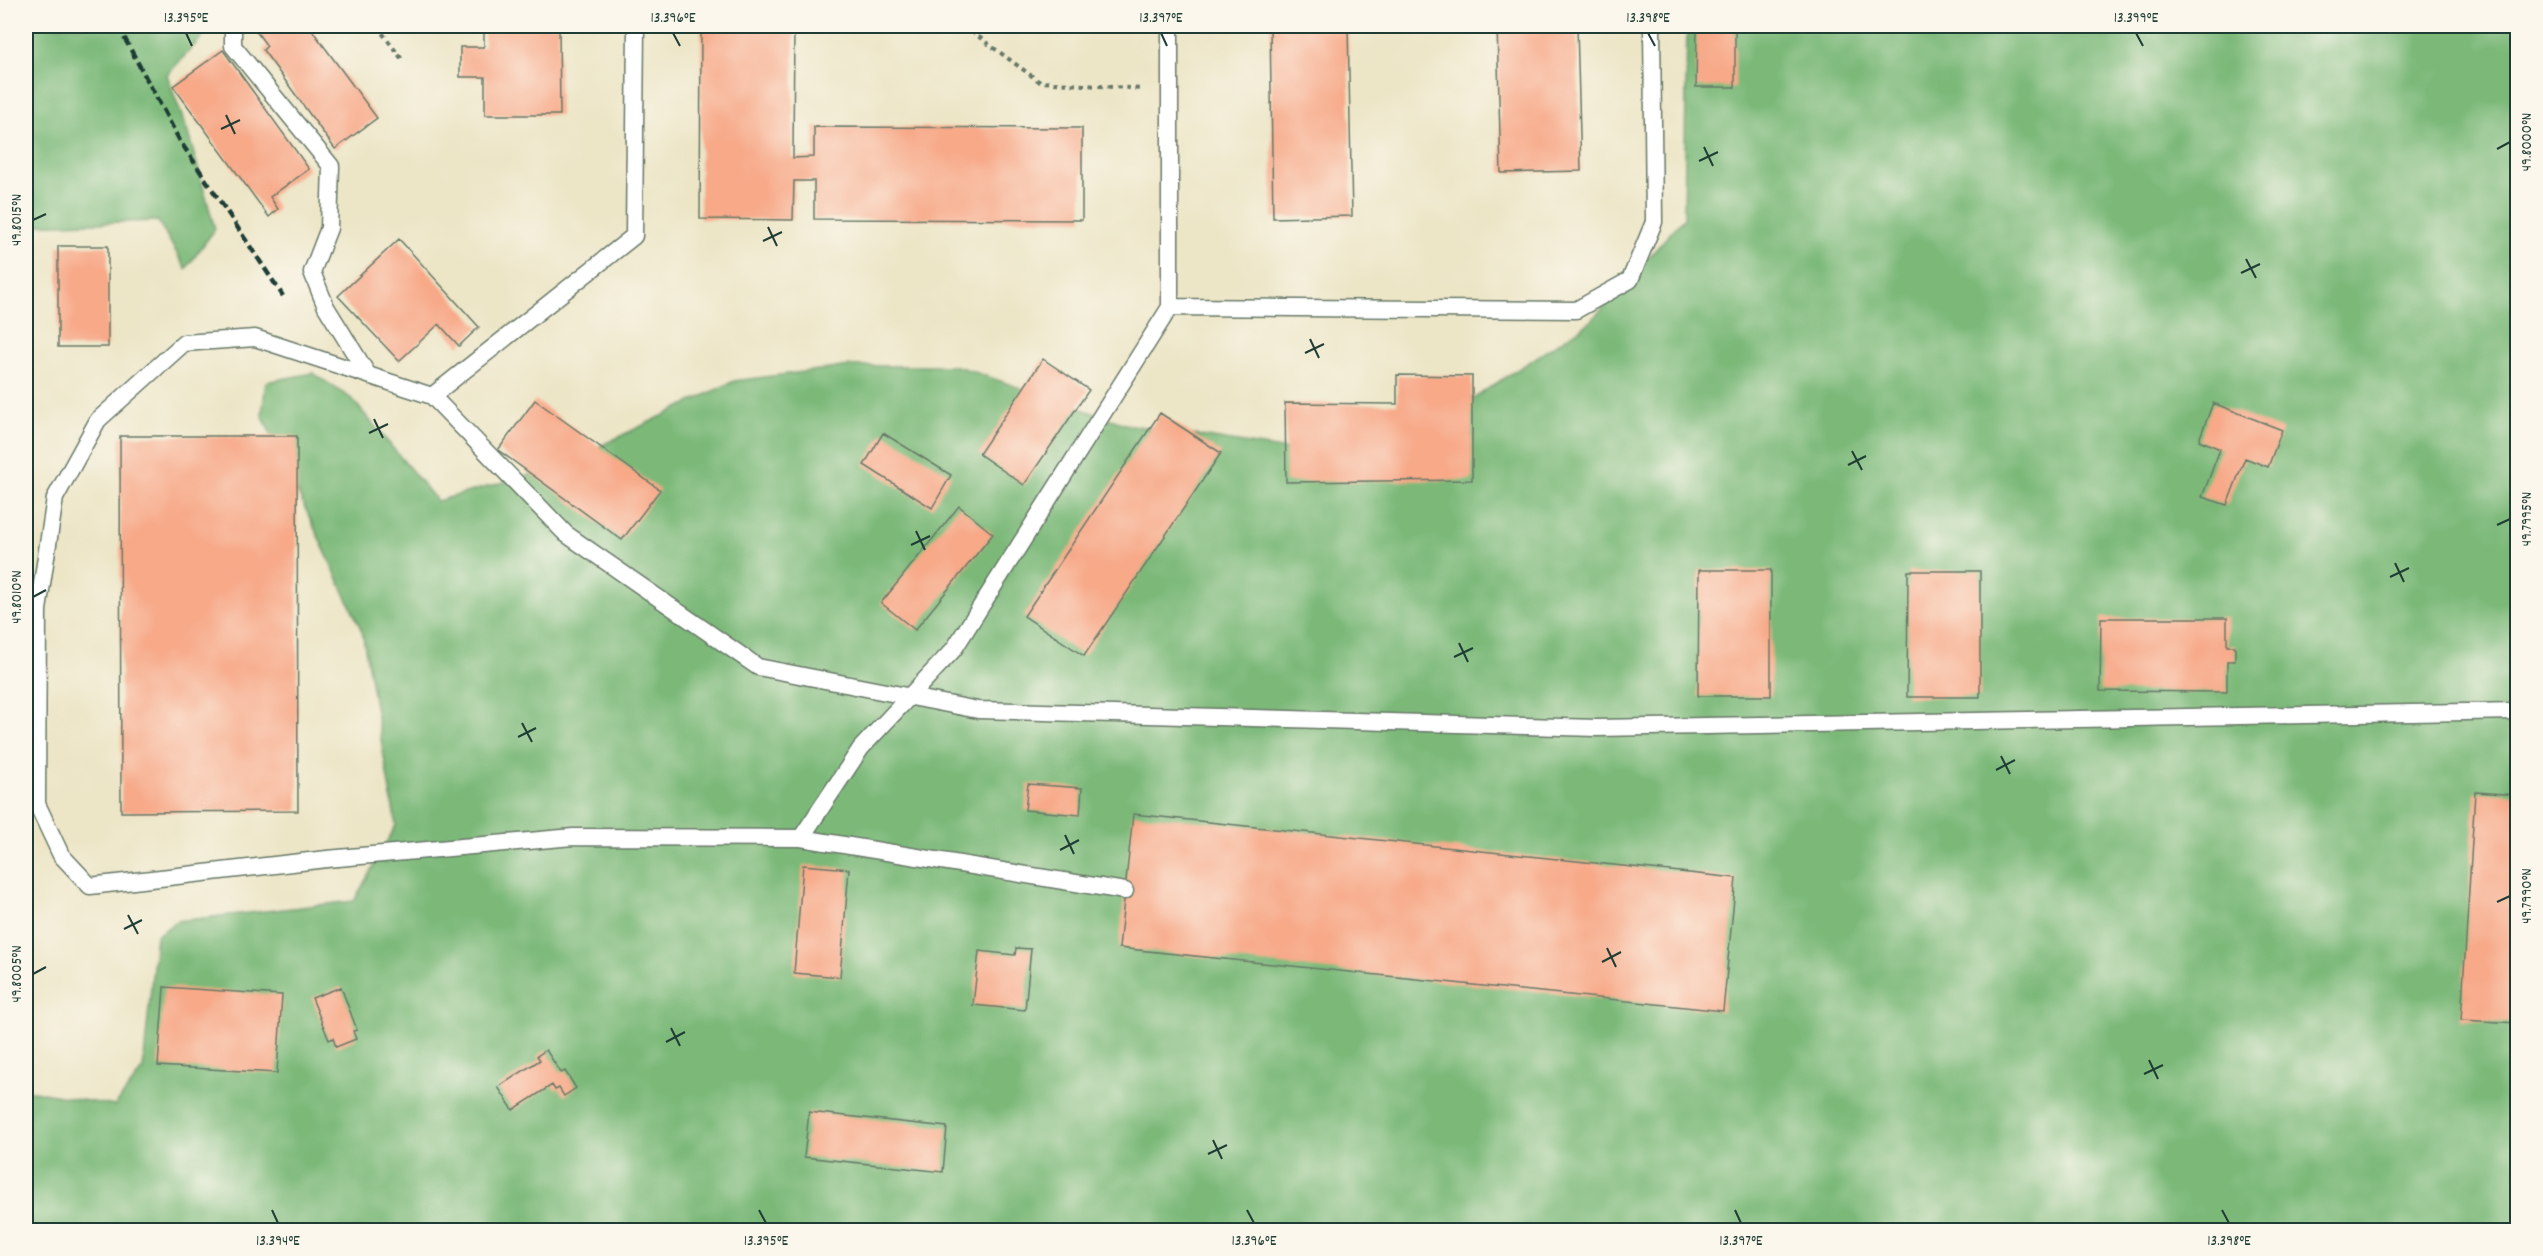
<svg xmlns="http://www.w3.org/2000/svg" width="2543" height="1256" viewBox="0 0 2543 1256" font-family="Dekko,sans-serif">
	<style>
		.forest { fill: #7bb979; stroke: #4d7b56; stroke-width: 1.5 }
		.building { fill: #f7a988 }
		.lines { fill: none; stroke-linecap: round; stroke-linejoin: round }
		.lane-casing { stroke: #677867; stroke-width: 19 }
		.path { stroke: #677867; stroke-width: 4; stroke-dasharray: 4.5 4.5; stroke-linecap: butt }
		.lane { stroke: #fff; stroke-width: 16 }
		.rail { stroke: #1f3d34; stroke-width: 4.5; stroke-dasharray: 9 4.5; stroke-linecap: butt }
		.ticks { fill: none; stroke: #1f3d34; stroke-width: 2 }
		.neatline { fill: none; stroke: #1f3d34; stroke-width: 2 }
		.ticks-label { font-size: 15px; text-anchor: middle; fill: #1f3d34 }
	</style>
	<rect width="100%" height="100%" fill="#fbf7ec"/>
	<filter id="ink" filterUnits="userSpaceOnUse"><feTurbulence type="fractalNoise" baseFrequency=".0167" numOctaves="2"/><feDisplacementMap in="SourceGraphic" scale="12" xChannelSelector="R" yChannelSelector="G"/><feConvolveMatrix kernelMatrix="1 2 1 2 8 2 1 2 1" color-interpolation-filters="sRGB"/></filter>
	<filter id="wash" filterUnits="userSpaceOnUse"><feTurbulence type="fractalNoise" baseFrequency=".008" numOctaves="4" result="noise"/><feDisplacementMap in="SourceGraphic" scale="24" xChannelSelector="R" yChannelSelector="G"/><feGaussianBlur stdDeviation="1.35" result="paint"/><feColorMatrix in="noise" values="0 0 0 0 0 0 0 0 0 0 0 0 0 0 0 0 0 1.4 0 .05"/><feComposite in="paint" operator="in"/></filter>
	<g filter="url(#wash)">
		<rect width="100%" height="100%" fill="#ece5c6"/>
		<path class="forest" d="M26 26H212L167 75 188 133 215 229 186 269 158 221 26 225Z
			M1687 26H2517V1230H26V1090L115 1106 143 1069 156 936 177 921 354 901 396 825 362 631 262 415 266 382 313 373 352 399 437 501 557 467 734 381 850 366H957L1125 424 1313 454 1446 416 1589 323 1684 218Z"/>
		<g id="blocks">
			<path class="building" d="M264 26H309L377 118 335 149 263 50 267 46 256 31Z
				M484 26H559L560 115H485V77H460V47H484Z
				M701 26H794L793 158 814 157V127L1082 128V220L814 219V181H794L793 220 700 219Z
				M1270 26H1348L1352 216 1273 218Z
				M1497 26H1577L1581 171 1501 173Z
				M1697 26H1735V87H1696Z
				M223 50 309 169 270 197 278 209 269 217 173 86Z
				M399 239 479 327 459 346 439 324 399 361 338 296Z
				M58 246H108V347H58Z
				M1043 359 1089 390 1024 485 979 454Z
				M1397 375 1472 376V480L1286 482 1285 403 1397 404Z
				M535 400 660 490 622 540 498 450Z
				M2213 403 2282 430 2268 467 2245 458 2227 505 2202 497 2220 449 2199 440Z
				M1160 413 1221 453 1084 656 1024 616Z
				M883 433 951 475 932 508 864 465Z
				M120 436H297L298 811 121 812Z
				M959 506 993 534 915 630 881 603Z
				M1699 570H1771V696H1698Z
				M1908 571H1980V697H1907Z
				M2101 618H2227V646H2235V661H2227V692L2100 691Z
				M1028 784 1082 788 1080 815 1025 810Z
				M2475 792 2518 795V1023L2461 1020Z
				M1133 814 1736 878 1723 1011 1119 948Z
				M803 865 849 869 840 977 794 973Z
				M1016 948 1031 949 1025 1010 973 1005 979 951 1015 955Z
				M164 987 282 995 277 1073 158 1066Z
				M341 987 357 1030 353 1031 356 1039 336 1047 333 1038 329 1040 312 998Z
				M546 1050 561 1073 565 1071 576 1088 564 1096 559 1088 555 1090 552 1085 513 1110 498 1087 540 1060 537 1056Z
				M809 1112 947 1127 943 1172 804 1157Z"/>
		</g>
	</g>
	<g filter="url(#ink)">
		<use href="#blocks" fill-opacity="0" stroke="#677867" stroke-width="1.5"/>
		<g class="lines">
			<defs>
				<path id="lane" d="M233 26V46L331 166 329 228 312 272 326 307 368 375
					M636 26 634 236 432 396 255 338 184 343 98 420 55 498 38 610 37 804 61 855 90 886 327 859 573 837 801 838 1125 891
					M1170 307 1576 310 1630 280 1654 222 1652 26
					M432 396 566 534 758 667 978 710 1597 728 2518 711
					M801 838 861 748 954 649 1170 307V26"/>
			</defs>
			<use href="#lane" class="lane-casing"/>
			<path class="path" d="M377 26 404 62
				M964 26 1040 82 1143 89"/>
			<use href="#lane" class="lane"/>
			<path class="rail" d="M118 26 180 141 283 296"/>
		</g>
	</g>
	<path class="ticks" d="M186 33 192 46M673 33 680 46M1161 33 1167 46M1648 33 1655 46M2136 33 2143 46M226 115 235 134M221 129 240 120M1704 147 1713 166M2497 149 2510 142M1699 161 1718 152M33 220 46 214M768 227 777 246M763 241 782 232M2246 259 2256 278M2241 273 2260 264M1310 339 1319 358M1305 353 1324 344M374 419 383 438M369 433 388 424M1852 451 1862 470M1848 465 1866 456M2497 525 2510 519M916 531 925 550M911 545 930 536M2395 563 2404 582M2390 577 2409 568M33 597 46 590M1459 643 1468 662M1454 657 1473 648M522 723 532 742M518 737 536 728M2001 756 2010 774M1996 770 2015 760M1065 835 1074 854M1060 850 1079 840M2497 902 2510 896M128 915 138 934M124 929 142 920M1607 948 1616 967M1602 962 1621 952M33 974 46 967M671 1028 680 1046M666 1042 685 1032M2149 1060 2158 1079M2144 1074 2163 1065M1213 1140 1222 1159M1208 1154 1227 1145M272 1210 278 1223M759 1210 766 1223M1247 1210 1254 1223M1735 1210 1741 1223M2222 1210 2229 1223"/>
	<rect width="2543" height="1256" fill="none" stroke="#fbf7ec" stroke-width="66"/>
	<rect x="33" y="33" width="2477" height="1190" class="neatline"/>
	<g class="ticks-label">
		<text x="186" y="22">13.395°E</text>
		<text x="673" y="22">13.396°E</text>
		<text x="1161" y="22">13.397°E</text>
		<text x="1648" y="22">13.398°E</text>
		<text x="2136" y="22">13.399°E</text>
		<text transform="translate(2526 142) rotate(-90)" y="5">49.8000°N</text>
		<text transform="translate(16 220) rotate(-90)" y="5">49.8015°N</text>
		<text transform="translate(2526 519) rotate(-90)" y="5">49.7995°N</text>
		<text transform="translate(16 597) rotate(-90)" y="5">49.8010°N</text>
		<text transform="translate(2526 896) rotate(-90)" y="5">49.7990°N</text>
		<text transform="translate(16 974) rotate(-90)" y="5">49.8005°N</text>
		<text x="278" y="1245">13.394°E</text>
		<text x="766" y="1245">13.395°E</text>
		<text x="1254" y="1245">13.396°E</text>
		<text x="1741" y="1245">13.397°E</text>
		<text x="2229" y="1245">13.398°E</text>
	</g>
</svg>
